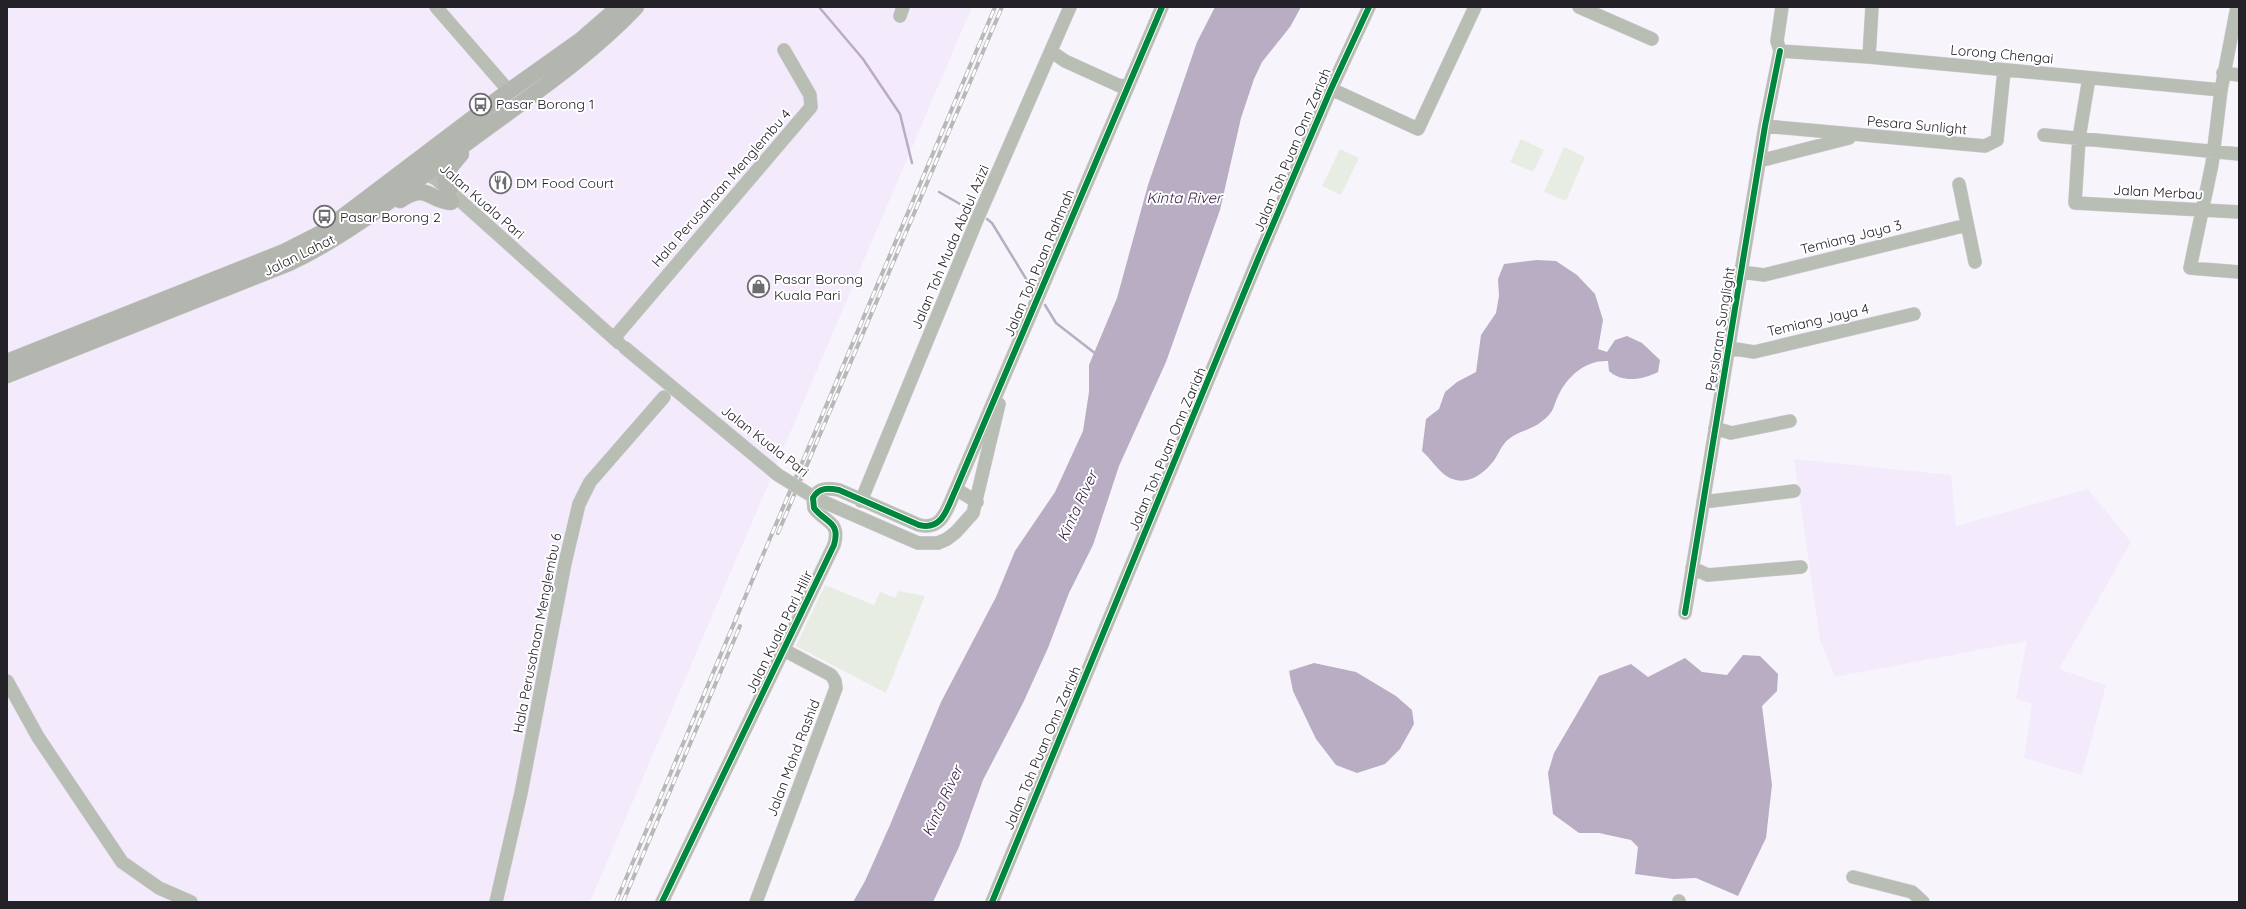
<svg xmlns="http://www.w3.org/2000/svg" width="2246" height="909" viewBox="0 0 2246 909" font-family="Quicksand,sans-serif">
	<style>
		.built { fill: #f3ebfc }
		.green { fill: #e8ede3 }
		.water { fill: #b8adc3 }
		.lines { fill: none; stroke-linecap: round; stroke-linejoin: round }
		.stream { stroke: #b8adc3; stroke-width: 2.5 }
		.minor-casing { stroke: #d2cfd5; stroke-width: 14 }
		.major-casing { stroke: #d2cfd5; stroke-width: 17 }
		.minor { stroke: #b9beb5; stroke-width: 13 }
		.major { stroke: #b2b6ae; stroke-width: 16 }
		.rail-casing { stroke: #b7b8b7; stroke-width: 4 }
		.rail { stroke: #fff; stroke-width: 2.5; stroke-dasharray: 8; stroke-linecap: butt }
		.minor-bridge-casing { stroke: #d2cfd5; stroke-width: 14; stroke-linecap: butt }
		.minor-bridge { stroke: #b9beb5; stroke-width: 13 }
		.cycleway-casing { stroke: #fff; stroke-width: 8 }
		.cycleway { stroke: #00873e; stroke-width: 6 }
		.labels { text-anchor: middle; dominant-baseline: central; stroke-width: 4; stroke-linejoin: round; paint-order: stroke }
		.street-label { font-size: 14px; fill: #242128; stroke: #fff }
		.poi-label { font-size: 14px; fill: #242128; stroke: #fff; text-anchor: start }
		.water-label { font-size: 15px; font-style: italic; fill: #372249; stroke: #fff }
	</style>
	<rect width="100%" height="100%" fill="#f8f4fc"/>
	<path class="built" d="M7 7H972L590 902H7Z
		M1794 459 1951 475 1956 526 2088 489 2131 542 2059 669 2106 685 2082 775 2024 758 2032 704 2016 698 2027 641 1835 677 1820 640Z"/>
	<path class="green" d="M1521 139 1544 150 1533 172 1510 162Z
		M1564 147 1585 157 1566 201 1544 192Z
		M1340 149 1359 158 1341 195 1322 186Z
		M825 585 874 605 880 592 895 598 898 591 925 596 886 693 796 646Z"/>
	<path class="water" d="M1215 7H1301L1290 27 1262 62 1254 79 1241 118 1220 210 1166 362 1119 466 1093 545 1069 593 1048 648 1023 703 983 780 959 847 933 902H853L865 881 890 825 941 702 996 597 1015 551 1055 492 1083 431 1089 392V365L1117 298 1148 185 1197 42Z
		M1537 260 1556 261 1577 275 1595 294 1603 320 1598 349 1607 352 1615 340 1627 336 1642 343 1660 360 1658 372C1643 380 1622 383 1609 371L1608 361C1587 360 1570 374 1560 392 1552 407 1556 411 1541 422 1530 431 1513 432 1504 444 1499 450 1497 458 1491 464 1480 477 1465 486 1448 477 1439 472 1430 458 1422 451L1426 419 1439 409 1445 392 1457 382 1476 372 1481 335 1496 313 1499 296 1498 279 1504 264Z
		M1743 655 1760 656 1778 674 1777 691 1762 706 1772 785 1766 838 1738 896 1696 878 1673 879 1635 874 1638 847 1631 840 1599 833H1579L1553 814 1548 773 1554 753 1599 676 1631 664 1648 677 1685 658 1702 672 1727 675Z
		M1314 663 1356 672 1396 696 1412 710 1414 724 1400 749 1385 764 1357 773 1336 765 1316 739 1293 691 1289 671Z"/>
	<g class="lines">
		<path class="stream" d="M819 7 863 59 900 114 912 163
			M939 192 974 212
			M987 219 992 223 1031 287
			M1045 305 1056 323 1096 354"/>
		<defs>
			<path id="minor" d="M436 7 509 91
				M1579 7 1652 39
				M2237 7 2221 90 2212 164 2190 268 2239 272
				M900 16 903 7
				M1780 51 1869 57 2221 90
				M1780 51 1777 41 1782 7
				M1052 52 1065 61 1120 86 1127 85
				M1869 57 1872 7
				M2223 73 2239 75
				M2089 78 2079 138 2075 203 2239 212
				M1331 89 1418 129 1475 7
				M1765 126 1985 146 1997 140 2004 71
				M2044 135 2239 154
				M1759 161 1849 138
				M426 174 436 179 619 343
				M1959 184 1975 262
				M1741 272 1764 275 1967 225
				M614 338 811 107 810 95 784 50
				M1729 348 1754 352 1914 314
				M1715 428 1731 433 1790 421
				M956 489 977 502
				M861 501 976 222 1070 7
				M1703 502 1794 491
				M973 513 999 404
				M1692 568 1708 575 1801 567
				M1685 613 1765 126 1780 51
				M7 681 38 737 122 862 159 888 191 902
				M1853 877 1912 892 1923 902
				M496 902 521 793 565 563 579 504 590 482 664 397
				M662 902 834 545C841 521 825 523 814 508L813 498C819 487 828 488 839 490L919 525C943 531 947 508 956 489L1162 7
				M756 902 836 688 835 681 831 675 784 650
				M992 902 1258 259 1331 89 1369 7
				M1679 902V901"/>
			<path id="major" d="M449 190C439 176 452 165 461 154
				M400 200C428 182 427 200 451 202
				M336 222 505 94 581 40 619 7
				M7 362 284 252 349 219
				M7 375 289 263C351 234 403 190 457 150 518 104 584 62 636 7"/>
		</defs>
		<use href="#minor" class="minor-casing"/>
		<use href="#major" class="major-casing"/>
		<use href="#minor" class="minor"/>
		<use href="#major" class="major"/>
		<defs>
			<path id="rail" d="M778 533 1002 7
				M616 902 995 7
				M623 902 740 626"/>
		</defs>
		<use href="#rail" class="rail-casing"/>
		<use href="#rail" class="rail"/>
		<defs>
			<path id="minor-bridge" d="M624 347 778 475 817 499 918 543H938L947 539 956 532 973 513"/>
		</defs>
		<use href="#minor-bridge" class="minor-bridge-casing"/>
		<use href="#minor-bridge" class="minor-bridge"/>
		<defs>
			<path id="cycleway" d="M1685 613 1765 126 1780 51
				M662 902 834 545C841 521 825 523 814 508L813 498C819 487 828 488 839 490L919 525C943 531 947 508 956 489L1162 7
				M992 902 1258 259 1331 89 1369 7"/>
		</defs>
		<use href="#cycleway" class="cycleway-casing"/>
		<use href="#cycleway" class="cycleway"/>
	</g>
	<defs>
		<symbol id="bus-ring" viewBox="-11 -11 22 22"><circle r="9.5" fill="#fff" stroke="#6e6b72" stroke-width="1.5"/><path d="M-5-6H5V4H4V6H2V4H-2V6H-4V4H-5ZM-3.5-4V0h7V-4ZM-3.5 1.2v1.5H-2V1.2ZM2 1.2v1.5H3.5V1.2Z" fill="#6e6b72"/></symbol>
		<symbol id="restaurant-ring" viewBox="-11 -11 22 22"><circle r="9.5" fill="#fff" stroke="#6e6b72" stroke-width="1.5"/><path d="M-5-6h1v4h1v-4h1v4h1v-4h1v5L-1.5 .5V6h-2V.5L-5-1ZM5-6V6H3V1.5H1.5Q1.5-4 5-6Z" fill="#6e6b72"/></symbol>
		<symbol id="shop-ring" viewBox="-11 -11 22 22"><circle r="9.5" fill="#fff" stroke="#6e6b72" stroke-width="1.5"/><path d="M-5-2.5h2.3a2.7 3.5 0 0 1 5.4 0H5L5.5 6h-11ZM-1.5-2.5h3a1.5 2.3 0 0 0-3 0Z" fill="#6e6b72"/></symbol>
	</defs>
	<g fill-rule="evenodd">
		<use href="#bus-ring" x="468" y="92" width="25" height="25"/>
		<use href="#restaurant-ring" x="488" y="170" width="25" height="25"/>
		<use href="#bus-ring" x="312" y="204" width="25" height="25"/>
		<use href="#shop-ring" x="746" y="274" width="25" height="25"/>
	</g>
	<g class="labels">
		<g class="street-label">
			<text transform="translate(2002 54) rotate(5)">Lorong Chengai</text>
			<text transform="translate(1917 125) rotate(5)">Pesara Sunlight</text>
			<text transform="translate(1292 150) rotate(-67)">Jalan Toh Puan Onn Zariah</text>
			<text transform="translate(721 188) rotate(-49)">Hala Perusahaan Menglembu 4</text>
			<text transform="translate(2158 192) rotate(3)">Jalan Merbau</text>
			<text transform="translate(482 201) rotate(41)">Jalan Kuala Pari</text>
			<text transform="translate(1851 237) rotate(-14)">Temiang Jaya 3</text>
			<text transform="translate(950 247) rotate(-67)">Jalan Toh Muda Abdul Azizi</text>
			<text transform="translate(299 255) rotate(-26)">Jalan Lahat</text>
			<text transform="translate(1039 263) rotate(-67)">Jalan Toh Puan Rahmah</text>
			<text transform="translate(1818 320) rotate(-13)">Temiang Jaya 4</text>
			<text transform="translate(1720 329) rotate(-81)">Persiaran Sunglight</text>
			<text transform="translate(765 441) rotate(38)">Jalan Kuala Pari</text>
			<text transform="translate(1167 449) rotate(-67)">Jalan Toh Puan Onn Zariah</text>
			<text transform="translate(779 632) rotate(-64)">Jalan Kuala Pari Hilir</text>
			<text transform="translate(537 633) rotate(-79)">Hala Perusahaan Menglembu 6</text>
			<text transform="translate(1042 748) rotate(-67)">Jalan Toh Puan Onn Zariah</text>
			<text transform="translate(793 758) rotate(-69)">Jalan Mohd Rashid</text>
		</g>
		<g class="poi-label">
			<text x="496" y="104">Pasar Borong 1</text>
			<text x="516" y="183">DM Food Court</text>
			<text x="340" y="217">Pasar Borong 2</text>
			<text x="774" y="279">Pasar Borong<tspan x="774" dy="16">Kuala Pari</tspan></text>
		</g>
		<g class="water-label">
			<text x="1184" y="197">Kinta River</text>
			<text transform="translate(1077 506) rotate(-65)">Kinta River</text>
			<text transform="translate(942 801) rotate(-65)">Kinta River</text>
		</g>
	</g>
	<rect width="2246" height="909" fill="none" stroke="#242128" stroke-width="16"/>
</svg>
